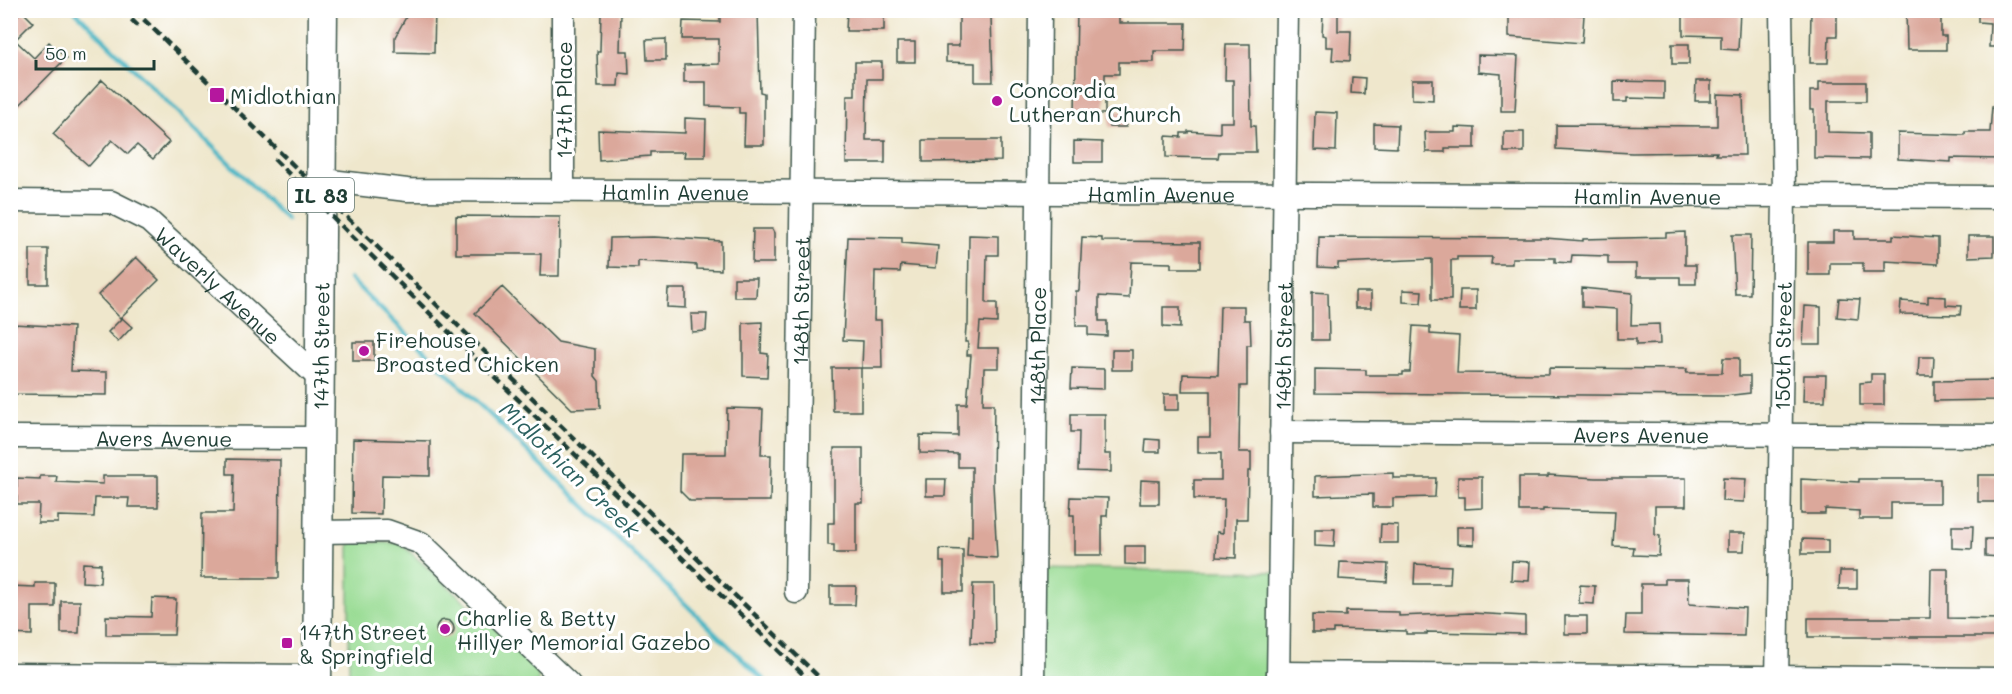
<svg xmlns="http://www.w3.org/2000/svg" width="2012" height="694" viewBox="0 0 2012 694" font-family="Mali,sans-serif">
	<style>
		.green { fill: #98db93; stroke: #5c8c64; stroke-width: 1.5 }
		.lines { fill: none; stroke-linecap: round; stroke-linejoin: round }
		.stream { stroke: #4ab6c5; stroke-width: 4.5 }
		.building { fill: #dba89b }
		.minor-casing { stroke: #3e564b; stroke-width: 25 }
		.major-casing { stroke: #3e564b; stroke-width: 31 }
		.minor { stroke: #fff; stroke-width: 22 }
		.major { stroke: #fff; stroke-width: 28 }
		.rail { stroke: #1f3d34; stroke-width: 4.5; stroke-dasharray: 9 4.5; stroke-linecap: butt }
		.poi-dot { fill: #b5179e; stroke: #fff; stroke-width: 2 }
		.labels { text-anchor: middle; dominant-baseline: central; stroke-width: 6; stroke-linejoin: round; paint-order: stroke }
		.shield { fill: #fff; stroke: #627771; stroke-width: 1.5 }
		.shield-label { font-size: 20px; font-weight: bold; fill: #1f3d34 }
		.poi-label { font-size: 21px; fill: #1f3d34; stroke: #fff; text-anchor: start }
		.street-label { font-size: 21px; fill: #1f3d34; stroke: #fff }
		.water-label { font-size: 22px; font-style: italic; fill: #2c6160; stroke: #fff }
	</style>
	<rect width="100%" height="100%" fill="#fff"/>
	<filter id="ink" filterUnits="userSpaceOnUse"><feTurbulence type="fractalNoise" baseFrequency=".0167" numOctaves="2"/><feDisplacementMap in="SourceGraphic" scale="12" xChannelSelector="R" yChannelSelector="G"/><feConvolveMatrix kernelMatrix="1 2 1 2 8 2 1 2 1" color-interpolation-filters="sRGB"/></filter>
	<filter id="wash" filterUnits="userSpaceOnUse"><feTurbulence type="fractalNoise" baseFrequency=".008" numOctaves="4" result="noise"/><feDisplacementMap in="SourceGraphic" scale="24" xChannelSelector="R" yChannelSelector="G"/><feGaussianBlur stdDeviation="1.35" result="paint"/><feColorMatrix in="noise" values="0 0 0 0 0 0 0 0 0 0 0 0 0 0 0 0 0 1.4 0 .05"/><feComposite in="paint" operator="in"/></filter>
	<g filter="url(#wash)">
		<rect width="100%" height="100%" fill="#efe7cc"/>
		<path class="green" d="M349 542 400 543 539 668 538 683 349 684Z
			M1035 568 1279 572 1278 683 1033 684Z"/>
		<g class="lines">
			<path class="stream" d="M74 10 287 220
				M350 279 768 684"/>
		</g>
		<g id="blocks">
			<path class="building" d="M410 10H435L434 53 395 52V37Z
				M720 10H758L760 92 764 93V145H744L745 113H739V107L706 106V82H684V65L719 64V39H682L683 21 720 22Z
				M847 10H884V31H846Z
				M1509 10 1584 15 1582 43 1509 37Z
				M1683 10H1740L1738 50 1721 49V36L1683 35Z
				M1811 10H1837V36H1829L1828 63H1810Z
				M1906 10H1941V36H1946V50H1907Z
				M1978 10H2001V47H1989L1990 23 1978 22Z
				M22 11 33 22 15 40 34 58 49 42 66 58 10 115V22Z
				M1077 11H1119V23H1186L1185 51H1154V62H1119V74H1105V114L1075 113Z
				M601 12 621 13 620 51H628L629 74 619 73 618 86H598L597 51H600Z
				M1323 14H1338V31H1351L1350 61 1332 60 1333 47H1326V36L1322 35Z
				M959 17H991L993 82H975V63L946 62V46H959Z
				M666 39V60H647L646 40Z
				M897 42H915V62H897Z
				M1226 44H1250L1251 126H1255L1256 152H1219L1218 158 1166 157V136L1181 137V133H1188V131L1220 133V122H1233V80H1225Z
				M1672 44H1689V64H1672Z
				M1478 55 1518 56 1515 111H1501V74L1478 72Z
				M855 62H882V79H867L866 140H885V163H846L847 96H855Z
				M1352 77 1365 78 1364 94 1351 93Z
				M102 80 169 142 153 159 137 145 128 154 112 140 89 166 53 134Z
				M1412 80H1433V100L1412 99Z
				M1614 81 1664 82V99L1627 98V102H1614Z
				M1696 81H1711V101H1695Z
				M1819 82H1866V101H1828V132L1869 133V159L1814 158V110H1810V91H1819Z
				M1717 94 1743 95 1745 155H1716L1717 152 1632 153 1556 149V125L1717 126Z
				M1992 106H2001V159L1951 158V162L1898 159V133L1965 135V132H1990Z
				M1109 111H1126V127H1109Z
				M1315 112 1337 113 1336 151 1314 150Z
				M685 118 706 119 705 157H684L685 152H650V156L599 160 598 130 685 133Z
				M1374 124 1398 125 1397 148 1374 147Z
				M1455 127 1475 128V148H1445V152H1426L1425 132H1455Z
				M1504 132H1524V152H1504Z
				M923 140H1001V161L923 162Z
				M1074 141 1102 142V162H1074Z
				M456 216 560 217 559 276H540L541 254H456Z
				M753 229H772L774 233V263H752Z
				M1833 231H1854V239H1893V235L1938 238V264L1885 261V272H1863V263H1830V275H1808V242H1833Z
				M1685 232V265H1696V284H1680V277H1636V264H1608V256L1572 255 1571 263 1555 262V258H1512V264H1491L1492 257H1457V260H1451V300H1432V259L1338 263V268L1318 267 1319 237 1545 238 1583 241V239L1666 237V233Z
				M969 235 998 236V255H987L986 303H997V323L980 322 978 348H999V368H984L983 404H994L993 484 997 558 967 556 968 536H972V467H958V454L920 453V435L958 436V404H967L971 355H967L968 342H965L966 326H968Z
				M1732 235H1751L1750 294H1735Z
				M1968 236H1994V256L1968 257Z
				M654 237 721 241V270L697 269V265L638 261V268L609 267 610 238Z
				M848 237 902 238V243L938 246 936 268 901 265 900 272 875 271 874 320H881L882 368H862L863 341 843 340Z
				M1082 237 1102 238V241L1200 242V268H1171V263L1131 262 1129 298 1099 296V321H1107V336L1088 335V326H1076V291H1079Z
				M30 249H48V284H30Z
				M136 257 159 280 120 318 98 295Z
				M734 278H757L756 297H734Z
				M502 287 558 342 595 349V376L599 381 600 408 572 409 475 313Z
				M1582 288 1632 293 1631 325 1659 324 1660 344 1636 345V339H1617V309L1582 307Z
				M668 289H686V308L667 307Z
				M1403 290 1422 291 1421 303 1403 302Z
				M1460 290H1476V310H1459Z
				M1312 292 1328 293 1329 340H1312Z
				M1355 292H1371V308H1355Z
				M1928 296 1946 297V305L1961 306 1960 315 1900 314 1901 301 1928 303Z
				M1839 298 1860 299 1858 319 1837 317Z
				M1220 306H1244V320H1250L1251 345H1247V386H1240L1239 452H1251V471H1248L1247 519H1236V558L1216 557 1217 532 1223 533 1224 499H1194V480H1221V453H1198V437H1210V391H1182L1183 374 1218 375Z
				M1805 306 1821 307V344H1803Z
				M1163 307H1180V328L1163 327Z
				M691 314H707L706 331 692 332Z
				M122 318 132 327 118 342 108 332Z
				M762 322 761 353 768 354 767 377 743 376V323Z
				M12 324 73 327 71 371 107 372V395L12 394Z
				M1413 326 1430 327V334L1459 336 1457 373 1549 374V368L1687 369 1686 373H1722L1723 358H1739V376H1750V393L1724 396 1315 393V369L1366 370V375H1403V372H1410Z
				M353 342H374V361H353Z
				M1112 350H1132V370H1112Z
				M1919 357H1934L1933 376H1918Z
				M832 368H861V411H833Z
				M1072 368 1104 369V389L1071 388Z
				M1871 374H1884V405H1860V383L1871 382Z
				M1804 375H1826L1825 401H1803Z
				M1998 380V400L1934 401V381Z
				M1164 394H1179V410H1164Z
				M727 408 763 409 761 455H771L770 501H690L680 491 681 454H726Z
				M1071 414H1105V454H1111V472L1078 471 1079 432H1071Z
				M353 439 430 441V476L382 475 381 514 352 513Z
				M1146 439 1160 440V452H1145Z
				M834 448H863V503H856V553H834V545H828V523H834Z
				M227 459 280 460 279 578H201L202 513H233L234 474H227Z
				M1393 473V478H1436L1435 497 1393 498V507H1373V494L1315 496V476Z
				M1548 475 1596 478H1686V506H1655V535L1660 536 1659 556 1633 555 1634 547 1613 546 1615 511 1543 509V511H1519V477H1548Z
				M1978 475H2000V502H1978Z
				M40 476H57L56 482 103 484V476H158V507H128L129 498H95L94 517 58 516V523H38L39 504H17V478L40 479Z
				M1458 477H1482V508L1465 509V497H1458Z
				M1723 478 1746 479 1744 502 1722 501Z
				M926 479H946L945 496H926Z
				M1801 479 1859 482V479H1940V503H1891V519H1859V511L1825 509V514H1801Z
				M1141 480 1159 481V504H1140Z
				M1071 497 1108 498 1107 516H1102V555H1074V515H1070Z
				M1381 524 1398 525V543H1380Z
				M1952 526H1973L1972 549 1952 548Z
				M1457 527H1474V545L1457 544Z
				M1315 529H1335L1334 547 1315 546Z
				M1728 533H1745L1744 551H1728Z
				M1802 539 1828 540V554H1802Z
				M1985 539H2001V557L1985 556Z
				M1125 546H1145V565L1125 564Z
				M940 549 963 550V592H944V562H940Z
				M1512 561 1530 562 1529 581 1511 580Z
				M1340 562 1388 564 1387 582 1339 579Z
				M83 563 101 564 100 583 82 582Z
				M1415 564 1451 566 1450 584H1414Z
				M1931 569H1948V618L2001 619V637H1808V618H1930Z
				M1840 571H1857V589H1839Z
				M1665 579H1688L1689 604 1745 608 1744 636 1625 634 1626 615H1641V584H1665Z
				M35 583H55V607H32V635L10 634V586L35 587Z
				M973 584H994L995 644 971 643Z
				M1580 585 1595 586 1594 604 1579 603Z
				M830 586H856L855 605H830Z
				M152 598 176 599 174 635H106V616L151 617Z
				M61 601H80L79 633H61Z
				M1346 611 1399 612V616L1471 613 1525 616V634L1427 632V634H1406V631L1333 629V633H1312V615L1346 616Z
				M1565 616H1587V634H1565Z
				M436 629a9 9 0 1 1 18 0a9 9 0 1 1-18 0Z"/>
		</g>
	</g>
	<g filter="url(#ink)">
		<use href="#blocks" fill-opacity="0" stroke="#3e564b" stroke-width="1.5"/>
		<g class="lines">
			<defs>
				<g id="minor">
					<path id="s1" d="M322 180 407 190 2002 197"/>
					<path d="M563 190V10"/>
					<path id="s2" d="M10 201 111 202 149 221 320 379"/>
					<path id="s3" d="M1281 432 2002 436"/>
					<path id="s4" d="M10 437 319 438"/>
					<path d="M318 532 387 531 421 543 569 684"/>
					<path id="s5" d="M796 592 804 10"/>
					<path d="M1278 673 2002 679"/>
					<path d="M10 674 317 676"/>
					<path id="s6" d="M1033 684 1040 10"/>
					<path id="s7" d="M1278 684 1287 10"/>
					<path id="s8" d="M1777 684 1784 196 1781 10"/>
				</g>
				<g id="major">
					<path id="s9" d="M317 684 323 10"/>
				</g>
			</defs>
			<use href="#minor" class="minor-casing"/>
			<use href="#major" class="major-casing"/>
			<use href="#minor" class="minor"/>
			<use href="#major" class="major"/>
			<path class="rail" d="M122 10 139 27
				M134 10 826 684
				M274 159 476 359 813 684"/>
		</g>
	</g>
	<g class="poi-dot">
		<rect x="209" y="87" width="16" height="16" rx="3"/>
		<circle cx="997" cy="101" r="6"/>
		<circle cx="364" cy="351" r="6"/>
		<circle cx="445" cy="629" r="6"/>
		<rect x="281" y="637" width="12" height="12" rx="3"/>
	</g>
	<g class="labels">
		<rect class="shield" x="288" y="178" width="66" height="34" rx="4.5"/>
		<g class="shield-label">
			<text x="321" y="195">IL 83</text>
		</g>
		<g class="poi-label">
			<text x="1009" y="89">Concordia<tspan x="1009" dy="24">Lutheran Church</tspan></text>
			<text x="230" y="95">Midlothian</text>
			<text x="376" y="339">Firehouse<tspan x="376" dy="24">Broasted Chicken</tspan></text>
			<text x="457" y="617">Charlie &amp; Betty<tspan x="457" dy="24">Hillyer Memorial Gazebo</tspan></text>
			<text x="299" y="631">147th Street<tspan x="299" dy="24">&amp; Springfield</tspan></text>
		</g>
		<g class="street-label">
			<text transform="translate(563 100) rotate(-90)">147th Place</text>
			<text stroke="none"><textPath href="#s1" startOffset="354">Hamlin Avenue</textPath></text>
			<text stroke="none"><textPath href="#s1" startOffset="840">Hamlin Avenue</textPath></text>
			<text stroke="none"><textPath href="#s1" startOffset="1326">Hamlin Avenue</textPath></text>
			<text stroke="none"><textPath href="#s2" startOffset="238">Waverly Avenue</textPath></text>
			<text stroke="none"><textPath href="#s5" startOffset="291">148th Street</textPath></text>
			<text stroke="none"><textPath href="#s9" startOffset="338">147th Street</textPath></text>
			<text stroke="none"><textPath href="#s6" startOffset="338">148th Place</textPath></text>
			<text stroke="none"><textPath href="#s7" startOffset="338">149th Street</textPath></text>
			<text stroke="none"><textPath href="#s8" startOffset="338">150th Street</textPath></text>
			<text stroke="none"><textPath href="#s3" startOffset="360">Avers Avenue</textPath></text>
			<text stroke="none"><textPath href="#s4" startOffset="154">Avers Avenue</textPath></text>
		</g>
		<g class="water-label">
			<text transform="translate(570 469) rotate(44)">Midlothian Creek</text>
		</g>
	</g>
	<rect width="2012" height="694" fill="none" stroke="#fff" stroke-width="36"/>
	<path d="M36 60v9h118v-9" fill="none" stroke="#1f3d34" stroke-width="3"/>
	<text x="45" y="60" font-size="18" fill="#1f3d34" stroke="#ffffff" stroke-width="4.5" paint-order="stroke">50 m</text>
</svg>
